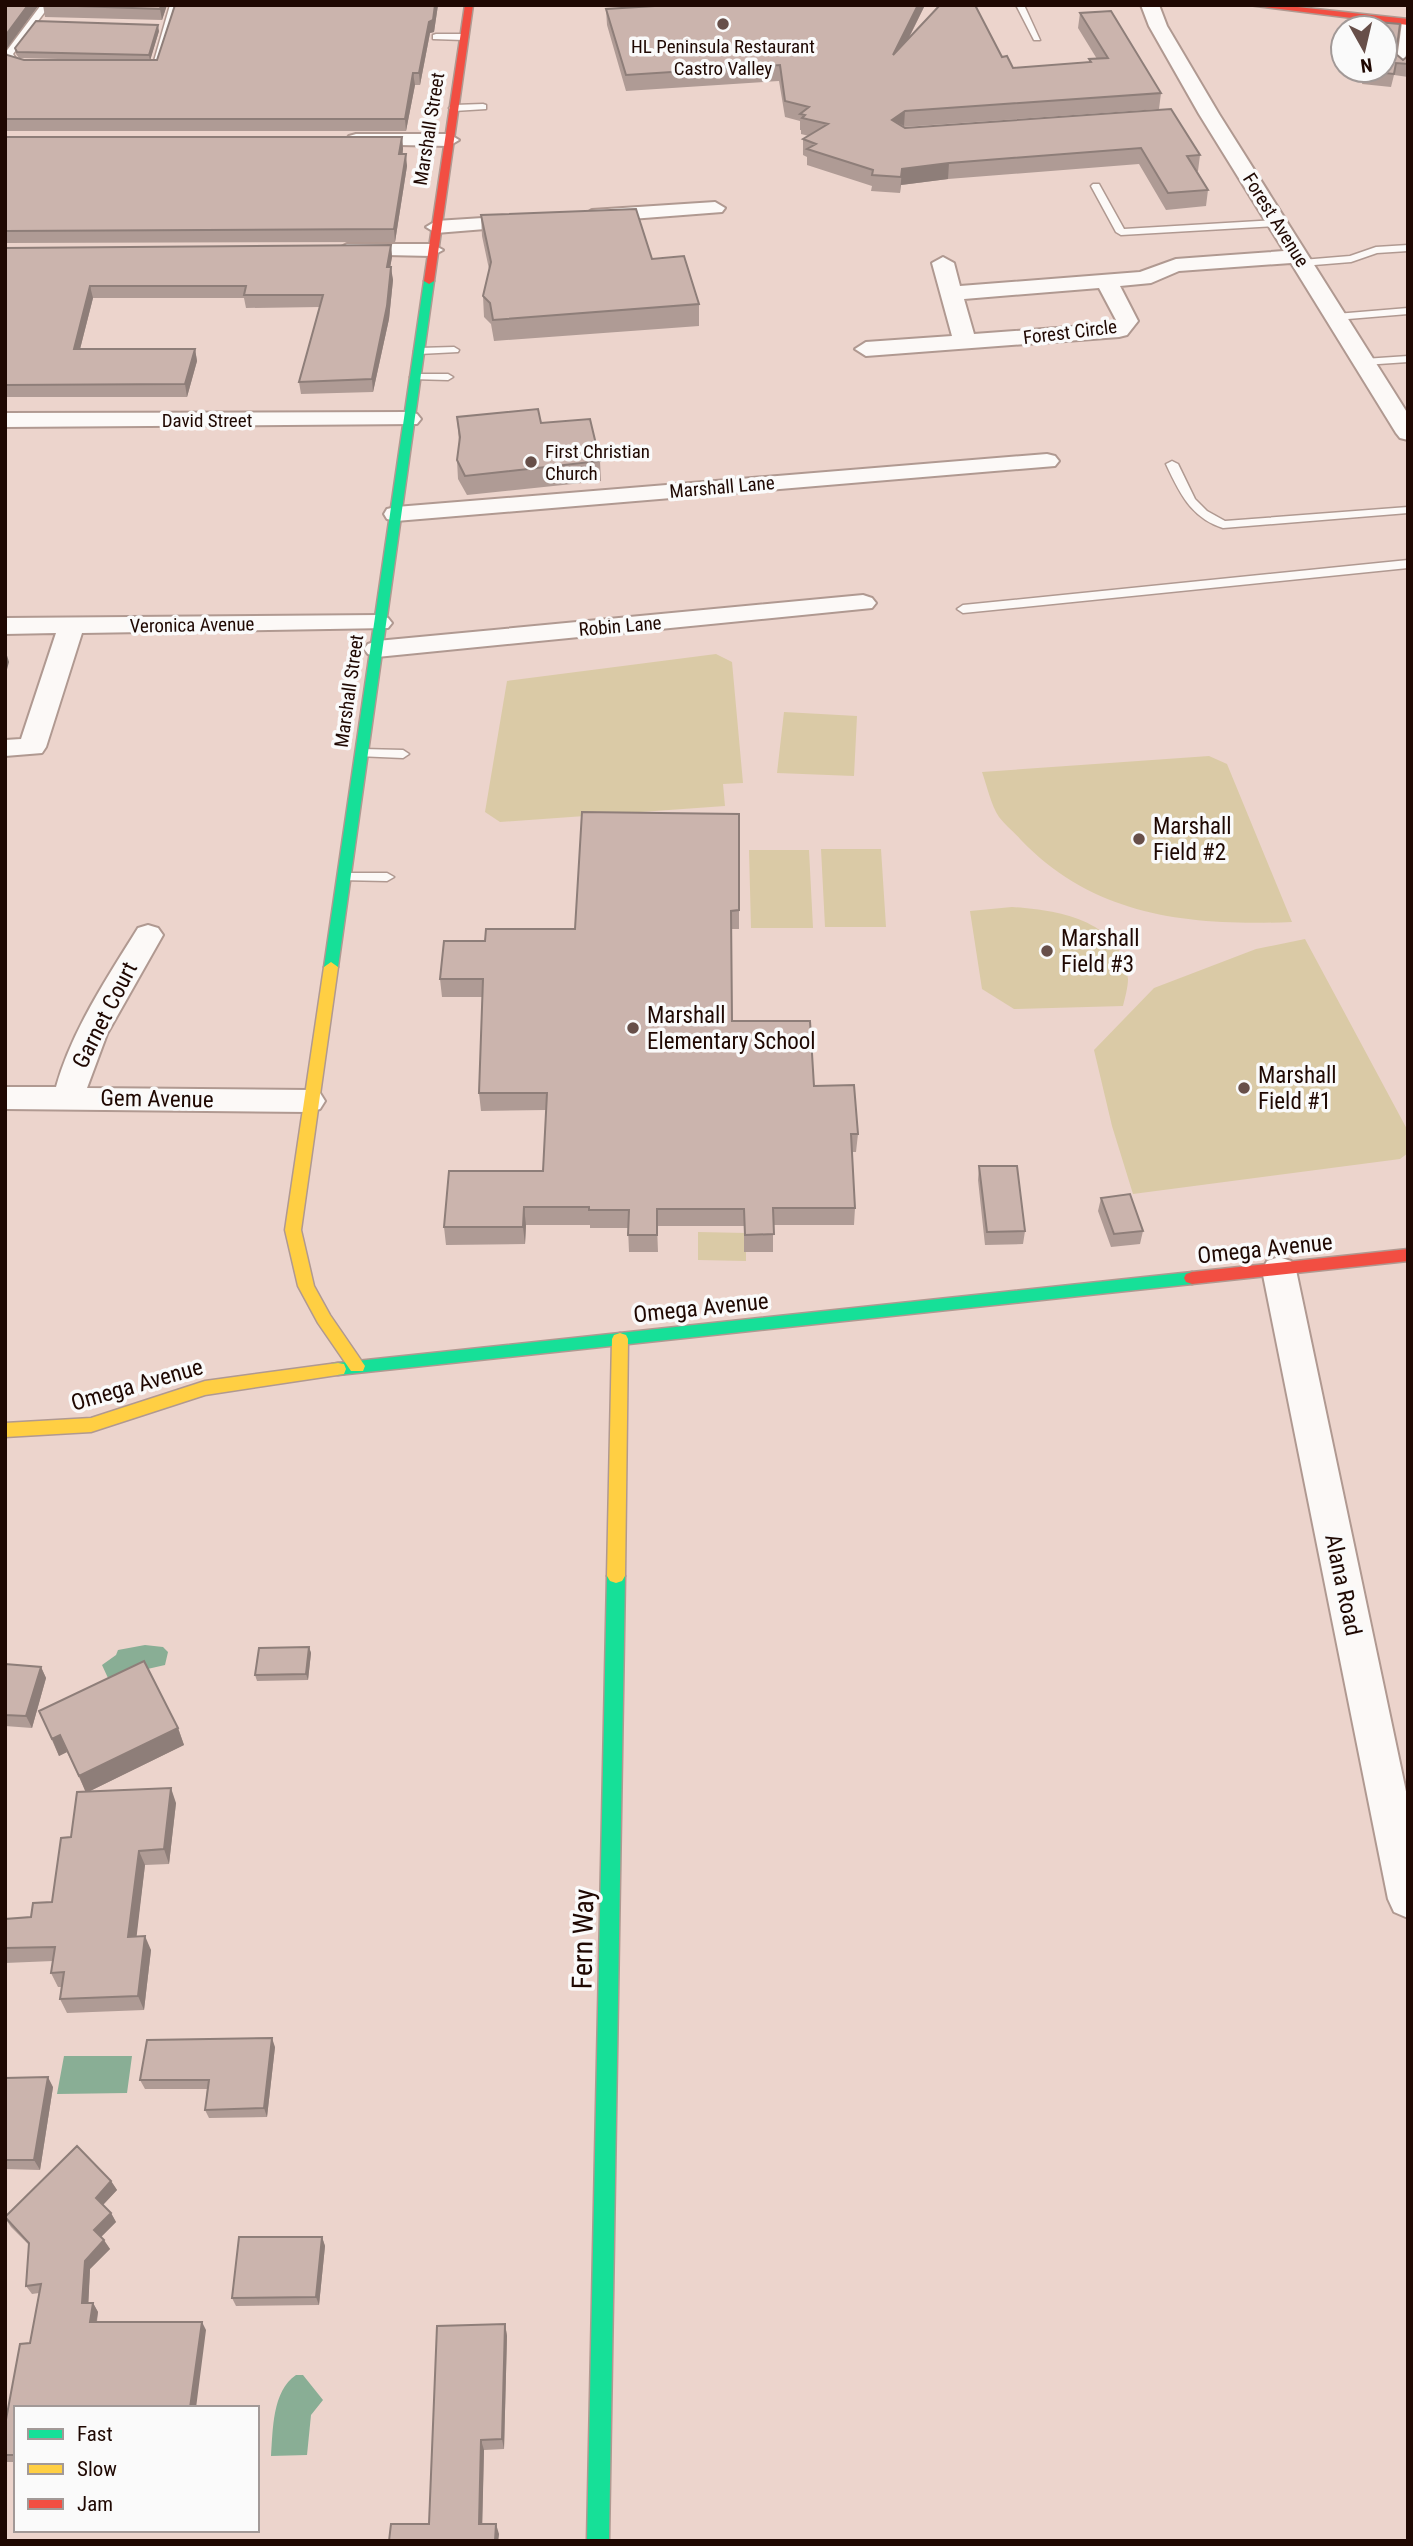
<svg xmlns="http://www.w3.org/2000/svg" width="1413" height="2546" viewBox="0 0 1413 2546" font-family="'Roboto Condensed',sans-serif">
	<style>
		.green { fill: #dacaa6 }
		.water { fill: #89ae95 }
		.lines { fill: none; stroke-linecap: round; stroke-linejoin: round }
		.lane-casing { stroke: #b09991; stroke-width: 3 }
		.street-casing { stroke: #b09991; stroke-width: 4 }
		.fast-casing { stroke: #b09991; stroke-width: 3 }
		.slow-casing { stroke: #b09991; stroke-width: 3 }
		.jam-casing { stroke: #b09991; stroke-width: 3 }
		.lane { fill: #fcf9f7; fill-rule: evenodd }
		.street { fill: #fcf9f7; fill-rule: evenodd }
		.fast { fill: #16e098; fill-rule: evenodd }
		.slow { fill: #ffcf43; fill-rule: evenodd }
		.jam { fill: #f24e42; fill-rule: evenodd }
		.wall { fill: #af9b95 }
		.shaded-wall { fill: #8e7e79 }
		.building { fill: #cbb4ad; stroke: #8e7e79; stroke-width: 2 }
		.poi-dot { fill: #674f49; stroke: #fafafa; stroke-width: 2.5 }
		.labels { text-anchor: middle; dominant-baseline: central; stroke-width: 7; stroke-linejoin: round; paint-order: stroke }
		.far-poi-label { font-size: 19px; fill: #1f0802; stroke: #fafafa }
		.far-street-label { font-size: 19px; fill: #1f0802; stroke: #fafafa }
		.poi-label { font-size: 23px; fill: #1f0802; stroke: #fafafa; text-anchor: start }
		.street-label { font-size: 23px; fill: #1f0802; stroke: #fafafa }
		.near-street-label { font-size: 28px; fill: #1f0802; stroke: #fafafa }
	</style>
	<rect width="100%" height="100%" fill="#ecd4cc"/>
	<path class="green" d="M716 654 732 662 743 783 723 784 725 806 500 822 485 812 507 681Z
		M784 712 857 716 854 776 777 773Z
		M1209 756 1227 764 1292 922C1190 926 1095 917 1021 840 1014 832 1005 825 999 817 991 805 987 786 982 772Z
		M821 849H881L886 927H825Z
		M749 850H809L813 928H751Z
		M1012 907C1058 910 1123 920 1128 979 1128 987 1125 998 1123 1006L1014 1009 982 989 970 911Z
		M1305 939 1408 1131V1153L1400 1159 1133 1194 1112 1126 1094 1050 1154 988 1256 949Z
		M698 1232 746 1233V1261L698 1260Z"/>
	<path class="water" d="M145 1645 163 1647 168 1652 165 1665 108 1678 102 1665 116 1655 118 1650Z
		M64 2056H132L127 2093 57 2094Z
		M296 2375H303L323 2400 311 2415 307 2455 271 2456C273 2430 272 2391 296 2375Z"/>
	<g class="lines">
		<defs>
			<path id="lane" d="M41 5H50L13 54 17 60 32 66 28 69 10 64 5 53Z
				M170 5H178L162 61 158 64 154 61Z
				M1016 5H1024L1040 40H1034Z
				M1406 19 1408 42 1404 67 1400 70 1396 67 1402 22Z
				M436 34H464L468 37 464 40 433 39V35Z
				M483 104 486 105V109L454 111 449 108 454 105Z
				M1093 184H1099L1124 229 1278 220 1283 223 1278 226 1121 235 1116 232 1091 186Z
				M1408 245V251L1377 253 1351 262 1302 266 1297 263 1302 260 1350 256 1376 247Z
				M1408 308V314L1336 320 1331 317 1336 314Z
				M454 347 459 350 458 352 419 354 414 351 419 348Z
				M1408 356V362L1364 365 1359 362 1364 359Z
				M415 374H448L453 377 448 380 411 379 410 377Z
				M1172 461 1178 464 1195 499 1207 511 1225 521 1408 507V513L1223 528C1191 518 1179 492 1166 464Z
				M1408 560V568L963 613 957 609 963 605Z
				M362 749 403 750 409 754 403 758 357 756 356 753Z
				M345 873H387L394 877 387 881 340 880 338 877Z"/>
			<path id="street" d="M1141 5H1159L1167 26 1219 114 1408 414V440L1400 438 1396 433 1291 263 1179 271 1151 283 1120 286 1138 321 1127 335 1119 337 866 356 855 349 866 342 952 336 932 263 943 257 954 263 960 286 1140 272 1176 259 1284 251 1199 114 1149 26ZM1099 288 1116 320 1112 324 974 334 964 299Z
				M356 134H449L459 140 449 146 349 144 346 140 349 136Z
				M715 202 725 208 722 212 592 222 582 216 592 210Z
				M528 215 535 217 538 221 535 225 436 233 426 227 436 221Z
				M347 244H432L443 250 432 256 340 254 336 250Z
				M409 412 417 414 421 419 417 424 5 427V413Z
				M1047 454 1055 456 1059 461 1055 466 396 521 387 519 384 514 387 509 396 507Z
				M863 595 872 598 876 603 872 608 377 657 368 654 364 649 368 644 377 641Z
				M379 615 388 618 392 623 388 628 82 633 46 747 42 753 5 756V740L21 739 56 633 5 634V618Z
				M148 925 158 928 163 935 107 1034 87 1088 309 1090 320 1093 325 1101 320 1109 309 1112 5 1109V1087H56C72 1030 107 978 138 928Z
				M1279 1257 1291 1261 1296 1270 1408 1801V1918L1394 1912 1388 1899 1262 1270 1267 1261Z"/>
			<path id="fast" d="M429 278 434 281 338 967 331 972 324 967 424 281Z
				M1192 1272 1198 1274 1200 1278 1198 1282 1192 1284 338 1375 332 1374 330 1369 332 1364 338 1363Z
				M616 1569 622 1571 625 1576 609 2541H587L607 1576 610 1571Z"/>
			<path id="slow" d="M331 962 338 967 301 1230 314 1286 330 1315 365 1366 363 1371H351L318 1323 298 1286 285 1230 324 967Z
				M620 1333 626 1335 628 1339 625 1576 622 1581 616 1583 610 1581 607 1576 612 1339 614 1335Z
				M338 1363 344 1364 346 1369 344 1374 205 1395 91 1432 5 1437V1423L91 1418 205 1381Z"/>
			<path id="jam" d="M465 5H473L434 281 429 284 424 281Z
				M1249 5H1279L1408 19V25Z
				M1408 1249V1261L1192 1284 1186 1282 1184 1278 1186 1274 1192 1272Z"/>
		</defs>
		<use href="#lane" class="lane-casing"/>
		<use href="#street" class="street-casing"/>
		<use href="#fast" class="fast-casing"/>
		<use href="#slow" class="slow-casing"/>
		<use href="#jam" class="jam-casing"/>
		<use href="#lane" class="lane"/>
		<use href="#street" class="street"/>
		<use href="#fast" class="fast"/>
		<use href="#slow" class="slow"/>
		<use href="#jam" class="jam"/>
	</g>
	<path class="wall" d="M43 5H167L162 20 45 17Z
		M175 5H438L434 32 430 33 420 85H415L406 131H5V52L7 55 24 60H98L19 58 16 54 15 48 159 31 150 60H157Z
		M925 5 908 40 1002 57 1013 68 1089 62V59H1097L1078 28 1080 13 1161 93 1159 109 903 127 905 128 1171 109 1200 155 1198 171H1197L1208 190 1206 206 1166 210 1139 164 948 179 901 185 900 193 871 191 872 186 807 165V157L803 155V139L809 136 801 134V130H800V121L785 117 779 81 626 91 607 25 606 9Z
		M1396 54 1403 60 1408 56V77L1394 75 1391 87 1362 84 1365 70Z
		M5 137H402L403 149V154L407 166 395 242 5 243Z
		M481 215 652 259 699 304V326L494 341 491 324 484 317 483 296 489 269 482 236Z
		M391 245 392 257 390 267 393 280 389 319 373 392 301 394 299 382 320 307 246 308 244 298H93L80 349H195L197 361 187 397H5V248Z
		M457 417 541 423 600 461 601 481 467 495 458 479 457 460 459 442Z
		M739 814V929H731L732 1021 814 1086 858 1134 856 1152H852L855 1208 854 1225H773V1252H744V1226H657L658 1252H629L628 1228H590V1225H526L525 1244 446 1245 444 1227 543 1171 546 1110 481 1111 479 1093 482 997H442L440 979 485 941 575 929Z
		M979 1166 1025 1231 1023 1244 985 1245 978 1180Z
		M1101 1198 1143 1231 1140 1244 1111 1247 1098 1211Z
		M309 1647 311 1653 308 1680 257 1681 255 1675Z
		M5 1664 41 1667 46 1678 32 1728 5 1726Z
		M39 1711 178 1728 184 1745 88 1792 176 1803 169 1864 145 1865 136 1936 151 1950 144 2010 67 2013 60 1999 62 1987H58L51 1973 53 1961 5 1963V1919L31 1917 52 1902 71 1837 86 1792 67 1752 59 1756Z
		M275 2047 267 2117 209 2118 205 2110 207 2089H145L140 2080Z
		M5 2078 53 2087 40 2170 5 2169Z
		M111 2181 117 2190 103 2205 111 2213 116 2222 101 2237 110 2249 90 2269 88 2303H93L98 2312 97 2322 206 2330 16 2408V2462H6L5 2461V2425L30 2343 39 2293 32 2294 26 2286 29 2245 11 2227 5 2218Z
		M322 2237 325 2246 319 2305 236 2306 232 2298Z
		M505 2324 507 2336 504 2449 484 2450 482 2524 499 2534 498 2541H389L429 2524Z"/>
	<path class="shaded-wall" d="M28 5H39L5 51V36Z
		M161 5H167L162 20 160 9Z
		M435 5H438L434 32 430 33 420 85 419 73 429 22Z
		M918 5H925L892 71 893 55Z
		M158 25 159 31 150 61 149 55Z
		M413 73 415 85 406 131 405 119Z
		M905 111 904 126 892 120Z
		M402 137 403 149 400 166 399 154Z
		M406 154 407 166 395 242 394 229Z
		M949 163 948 179 901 185 900 193 902 169Z
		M391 245 392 257 388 280 387 267Z
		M391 267 393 280 389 319 373 392 372 379Z
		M90 286 93 298 77 361 74 349Z
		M195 349 197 361 187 397 185 384Z
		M5 649 9 662 5 677Z
		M524 1207 526 1225 525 1244 523 1227Z
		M309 1647 311 1653 308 1680 306 1674Z
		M41 1667 46 1678 32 1728 26 1716Z
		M178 1728 184 1745 86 1793 79 1776Z
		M60 1735 67 1752 59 1756 52 1739Z
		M171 1788 176 1803 169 1864 164 1849Z
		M139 1851 145 1865 135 1950 128 1937Z
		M145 1936 151 1950 144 2010 138 1996Z
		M272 2038 275 2047 267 2117 264 2108Z
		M48 2077 53 2087 40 2170 34 2160Z
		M111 2181 117 2190 101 2207 96 2198Z
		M111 2213 116 2222 99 2239 94 2230Z
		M322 2237 325 2246 319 2305 316 2297Z
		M104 2240 110 2249 90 2269 88 2312 82 2303 85 2261Z
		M93 2303 98 2312 95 2330 90 2322Z
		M202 2322 206 2330 196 2408H190Z
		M505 2324 507 2336 504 2449 502 2439Z
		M481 2440 484 2450 482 2534 479 2524Z
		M496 2524 499 2534 498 2541H495Z"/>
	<path class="building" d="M5 5H28L5 36Z
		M49 5H161L160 9Z
		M175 5H435L433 20 429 22 419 73H413L405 119H5V52L7 55 24 60H157Z
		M671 5H918L893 55 940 5H975L1002 57 1007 56 1013 68 1091 62 1089 59 1108 58 1080 13 1111 11 1161 93 905 111 892 120 905 128 1171 109 1200 155 1187 156 1208 190 1168 193 1141 148 949 163 902 169 901 177 872 175 873 170 807 149 816 144 803 139 828 124 802 118 805 115 800 114 809 107 785 101 780 65 626 75 606 9Z
		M36 21 158 25 149 55 17 52 15 48Z
		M1377 22 1400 24 1396 54 1403 60 1408 56V64L1396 63 1394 74 1365 71V70H1385V28H1376Z
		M5 137H402L399 154H406L394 229 5 231Z
		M636 209 652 259 684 256 699 304 493 320 490 303 483 296 491 262 481 215Z
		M391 245 387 267H391L387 306 372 379 299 382 323 295H244L246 286H90L74 349H195L185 384 5 385V248Z
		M538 409 541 423 590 419 600 461 465 476 457 460 460 437 457 417Z
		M582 812 739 814V910L731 911 732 1021H810L814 1086 854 1085 858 1134H851L855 1208H773L774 1234 745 1235 744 1209H657V1235H628L629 1210H589V1207H524L523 1227H444L449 1171H543L547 1093H479L483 979H440L444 941H485L486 929H575Z
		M979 1166H1017L1025 1231 987 1232Z
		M1130 1194 1143 1231 1114 1234 1101 1198Z
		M309 1647 306 1674 255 1675 259 1648Z
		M144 1661 178 1728 79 1776 60 1735 52 1739 39 1711Z
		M5 1664 41 1667 26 1716 5 1715Z
		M171 1788 164 1849 139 1851 128 1937 145 1936 138 1996 60 1999 64 1972 51 1973 55 1947 5 1948V1919L31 1917 33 1903 52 1902 61 1838 71 1837 77 1792Z
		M272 2038 264 2108 205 2110 209 2080H140L147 2040Z
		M48 2077 34 2160H5V2078Z
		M77 2146 111 2181 96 2198 111 2213 94 2230 104 2240 85 2261 82 2303H93L90 2322H202L190 2408H16V2455H5V2425L20 2344 30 2343 41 2284 26 2286 29 2243 5 2217Z
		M239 2237H322L316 2297 232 2298Z
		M505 2324 502 2439 481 2440 479 2524H496L495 2541H389L391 2524H429L437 2326Z"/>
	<g class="poi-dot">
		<circle cx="723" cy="24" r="7"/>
		<circle cx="531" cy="462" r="7"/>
		<circle cx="1139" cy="839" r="7"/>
		<circle cx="1047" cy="951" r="7"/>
		<circle cx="633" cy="1028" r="7"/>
		<circle cx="1244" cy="1088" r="7"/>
	</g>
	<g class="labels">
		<g class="far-poi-label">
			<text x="723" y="46">HL Peninsula Restaurant<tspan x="723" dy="22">Castro Valley</tspan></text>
			<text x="545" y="451" text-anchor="start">First Christian<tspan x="545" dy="22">Church</tspan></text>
		</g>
		<g class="far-street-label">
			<text transform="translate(429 129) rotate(-81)">Marshall Street</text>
			<text transform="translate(1276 220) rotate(58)">Forest Avenue</text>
			<text transform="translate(1070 332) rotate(-7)">Forest Circle</text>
			<text x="207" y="420">David Street</text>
			<text transform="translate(722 487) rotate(-5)">Marshall Lane</text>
			<text transform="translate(192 625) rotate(-1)">Veronica Avenue</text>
			<text transform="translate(620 626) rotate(-5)">Robin Lane</text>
			<text transform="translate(349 691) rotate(-82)">Marshall Street</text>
		</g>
		<g class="poi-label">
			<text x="1153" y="826">Marshall<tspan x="1153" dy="26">Field #2</tspan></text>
			<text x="1061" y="938">Marshall<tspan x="1061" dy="26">Field #3</tspan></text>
			<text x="647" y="1015">Marshall<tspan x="647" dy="26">Elementary School</tspan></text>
			<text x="1258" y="1075">Marshall<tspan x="1258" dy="26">Field #1</tspan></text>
		</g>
		<g class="street-label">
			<text transform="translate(105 1015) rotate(-63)">Garnet Court</text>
			<text transform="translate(157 1099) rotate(1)">Gem Avenue</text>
			<text transform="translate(1265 1249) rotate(-6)">Omega Avenue</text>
			<text transform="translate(701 1308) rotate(-6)">Omega Avenue</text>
			<text transform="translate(137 1385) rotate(-16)">Omega Avenue</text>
			<text transform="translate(1343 1585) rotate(78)">Alana Road</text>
		</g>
		<g class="near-street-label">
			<text transform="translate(583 1939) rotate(-89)">Fern Way</text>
		</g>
	</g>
	<rect width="1413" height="2546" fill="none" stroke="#1f0802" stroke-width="14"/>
	<rect x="14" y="2406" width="245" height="126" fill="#fafafa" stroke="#a29997" stroke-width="2"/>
	<rect x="28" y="2429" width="35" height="10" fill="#16e098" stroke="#a29997" stroke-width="2"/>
	<text x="77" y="2441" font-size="21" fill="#1f0802">Fast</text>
	<rect x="28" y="2464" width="35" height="10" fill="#ffcf43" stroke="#a29997" stroke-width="2"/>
	<text x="77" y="2476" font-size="21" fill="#1f0802">Slow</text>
	<rect x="28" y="2499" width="35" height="10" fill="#f24e42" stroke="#a29997" stroke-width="2"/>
	<text x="77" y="2511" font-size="21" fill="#1f0802">Jam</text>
	<g transform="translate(1364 49) rotate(172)"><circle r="33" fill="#fafafa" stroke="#a29997" stroke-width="2"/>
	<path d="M0-5L12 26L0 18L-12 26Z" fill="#674f49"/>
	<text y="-10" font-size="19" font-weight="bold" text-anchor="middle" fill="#1f0802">N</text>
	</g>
</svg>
